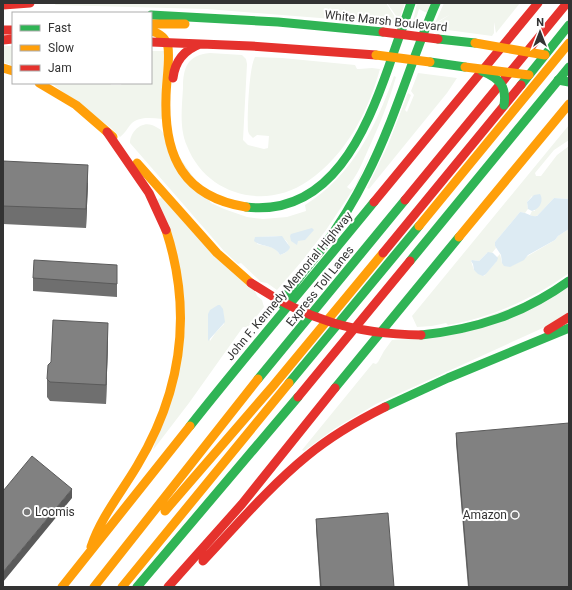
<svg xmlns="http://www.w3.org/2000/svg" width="572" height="590" viewBox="0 0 572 590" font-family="Roboto,sans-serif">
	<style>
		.green { fill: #f1f5ed; fill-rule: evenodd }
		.water { fill: #ddebf3 }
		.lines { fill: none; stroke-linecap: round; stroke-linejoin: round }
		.fast { stroke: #30b455; stroke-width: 9 }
		.slow { stroke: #ff9f0a; stroke-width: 9 }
		.jam { stroke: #e5322d; stroke-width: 9 }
		.fast-bridge { stroke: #30b455; stroke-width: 9 }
		.slow-bridge { stroke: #ff9f0a; stroke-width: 9 }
		.jam-bridge { stroke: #e5322d; stroke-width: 9 }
		.wall { fill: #6f6f6f }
		.shaded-wall { fill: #5a5a5a }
		.building { fill: #818181; stroke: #5a5a5a }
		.poi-dot { fill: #7a7a7a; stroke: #fff; stroke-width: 1.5 }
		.labels { text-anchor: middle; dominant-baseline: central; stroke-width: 4; stroke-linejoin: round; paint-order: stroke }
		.street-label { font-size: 12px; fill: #333; stroke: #fff }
		.poi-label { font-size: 12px; fill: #333; stroke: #fff; text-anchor: start }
	</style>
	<rect width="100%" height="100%" fill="#fff"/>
	<path class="green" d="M56 3H386L397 20 396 24 372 20 370 22 207 9 55 5Z
		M387 3H405L399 20Z
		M417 3H431L427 13 419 9 414 26H412Z
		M444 3H520L496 33 494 22V33L492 36 433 28 435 24 451 14 435 23Z
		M3 46H13V66L3 62Z
		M151 51H164L162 119C151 118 139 116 131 124 127 129 125 133 120 137L111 128 51 83H110L111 85H121L122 83H151Z
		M210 53 242 55 246 59 247 64 243 140 248 145 264 149 268 148 269 136 257 135 253 138 249 134 248 131C247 118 249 67 255 57L282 58 355 65 357 69H359L372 68 380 69C368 112 346 155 308 181 265 211 206 195 187 146 179 128 182 107 183 88 183 68 187 55 210 53Z
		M418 73 457 78 447 93 369 189 367 188 388 145 408 93 411 95 405 110 407 112 414 95 411 91Z
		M394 76 396 77C389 102 379 126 368 150 362 163 357 177 347 187L351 190 355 186 374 145 358 182 326 230 302 261 277 290 267 283 261 282 241 263 238 264 224 251 130 143C130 132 141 121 152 125 155 126 158 128 161 130L211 203 224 209 247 217 263 219 287 217 306 211 305 205C353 175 375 128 394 76ZM277 236C284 238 289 241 289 249L285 253 280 255 275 248 257 244 259 237Z
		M569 125V140L554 150 535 173 536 176H541L557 155 569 146V199L554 198 539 214C536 217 534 217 530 215L532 211H535L532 196 527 202 528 209 525 213 520 212 495 242V246L496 248 492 253H487L479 261 472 260 471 261 474 270 484 276 496 262 497 257 500 254 502 263 526 257 555 240 558 236 569 229V273C533 299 492 317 448 325L446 323 432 326 417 327 412 316Z
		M162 197 256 293 257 296 262 300 264 307 248 327H243L189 403 153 450 185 329 157 200ZM223 311 224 324 216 332 210 341 208 319Z
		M569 286V312L545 327 376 404 334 429 304 451 302 450 373 363 376 364 378 362 384 351 392 340 429 338Z"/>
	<path class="water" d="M540 194 541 196C543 203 539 209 532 211L528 209 527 202 534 195Z
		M554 198 569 199V229L558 236 555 240 528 255 524 260 510 267 504 266 502 263 501 255 495 246V242L520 212C526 212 530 217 537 216Z
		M312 228 314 230 305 240 298 241 297 245 291 241 290 236 291 234Z
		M282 236 290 247C289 251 285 253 280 255 274 244 263 248 254 241L255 237Z
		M488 252 493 253 498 258 497 261 486 274 483 276 478 274 474 270 473 264 471 261 472 260 479 261Z
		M218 305H220L223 309 225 322 208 341V314L210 310Z"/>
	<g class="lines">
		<path class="fast" d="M151 15 278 22 383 32
			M438 39 475 43
			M430 62 465 67
			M521 85 569 25
			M246 207C331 217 366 131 389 66 396 45 404 24 411 3
			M410 261 569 67
			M281 304C292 285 307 268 321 250 338 227 354 201 367 175 395 120 411 60 436 3
			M421 335C477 329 523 314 569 281
			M258 379 405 200
			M289 383 419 226
			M335 388 459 237
			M385 407 448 378 569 328
			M190 426C250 350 313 277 374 202
			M137 587 298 397"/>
		<path class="slow" d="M151 24H185
			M151 31C159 33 166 38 168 47 170 61 166 83 166 98 164 157 184 197 246 207
			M3 68 13 71
			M39 83 76 105 113 137
			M137 163 217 253 251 283
			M419 226 569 43
			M459 237 569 104
			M165 511 273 386 383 253
			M91 547C101 517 121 493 137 466 182 391 193 313 166 230
			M62 587 190 426
			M94 587 258 379
			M122 587 289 383"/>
		<path class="jam" d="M3 5 30 3
			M3 30H13
			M3 40 13 39
			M151 42 251 46 376 55
			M173 78C175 61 184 50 200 44
			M107 132 149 193 166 230
			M405 200 567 3
			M374 202 538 3
			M383 253 521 85
			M548 330 569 317
			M298 397 410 261
			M203 561C237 525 269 487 307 456 330 437 357 421 385 407
			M168 587 242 504 335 388"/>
		<path class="fast-bridge" d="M482 71C499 78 507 86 504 105
			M558 80 569 82"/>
		<path class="slow-bridge" d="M475 43 545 55
			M376 55 430 62
			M465 67 529 75"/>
		<path class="jam-bridge" d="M383 32 438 39
			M251 283C306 320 355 334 421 335"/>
	</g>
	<path class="wall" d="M3 161 88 183 86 228 3 224Z
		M117 265V297L33 291V278Z
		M108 341 106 404 50 401 47 397V379Z
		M456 433 569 587H468L456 443Z
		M316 519 394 587H320L316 529Z"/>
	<path class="shaded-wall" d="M88 165V183L86 228V209Z
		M108 323V341L106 404V385Z
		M72 489V498L3 582V572Z"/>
	<path class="building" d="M3 161 88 165 86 209 3 206Z
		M34 260 117 265V284L33 278Z
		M53 320 108 323 106 385 50 382 47 379 48 365 51 362Z
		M569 423V587H469L456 433Z
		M32 456 72 489 3 572V491Z
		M388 513 394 587H321L316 519Z"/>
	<g class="poi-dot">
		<circle cx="27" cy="512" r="4"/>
		<circle cx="515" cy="515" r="4"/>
	</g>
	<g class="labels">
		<g class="street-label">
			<text transform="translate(386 21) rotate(6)">White Marsh Boulevard</text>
			<text transform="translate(289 286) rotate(-50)">John F. Kennedy Memorial Highway</text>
			<text transform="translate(320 286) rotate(-51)">Express Toll Lanes</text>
		</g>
		<g class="poi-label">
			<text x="35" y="512">Loomis</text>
			<text x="507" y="515" text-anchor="end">Amazon</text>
		</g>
	</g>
	<rect width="572" height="590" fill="none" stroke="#333333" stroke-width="8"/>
	<rect x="12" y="12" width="140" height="72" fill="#ffffff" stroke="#adadad"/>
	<rect x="20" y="25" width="20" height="6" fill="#30b455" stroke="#adadad"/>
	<text x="48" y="32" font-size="12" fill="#333333">Fast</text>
	<rect x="20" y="45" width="20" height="6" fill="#ff9f0a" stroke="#adadad"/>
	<text x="48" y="52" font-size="12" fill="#333333">Slow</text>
	<rect x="20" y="65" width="20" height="6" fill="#e5322d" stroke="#adadad"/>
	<text x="48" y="72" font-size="12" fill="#333333">Jam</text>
	<g transform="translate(540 32)" stroke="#ffffff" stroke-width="3" paint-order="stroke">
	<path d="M0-3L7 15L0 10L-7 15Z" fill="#333333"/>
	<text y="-6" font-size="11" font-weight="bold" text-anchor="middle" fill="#333333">N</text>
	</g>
</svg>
